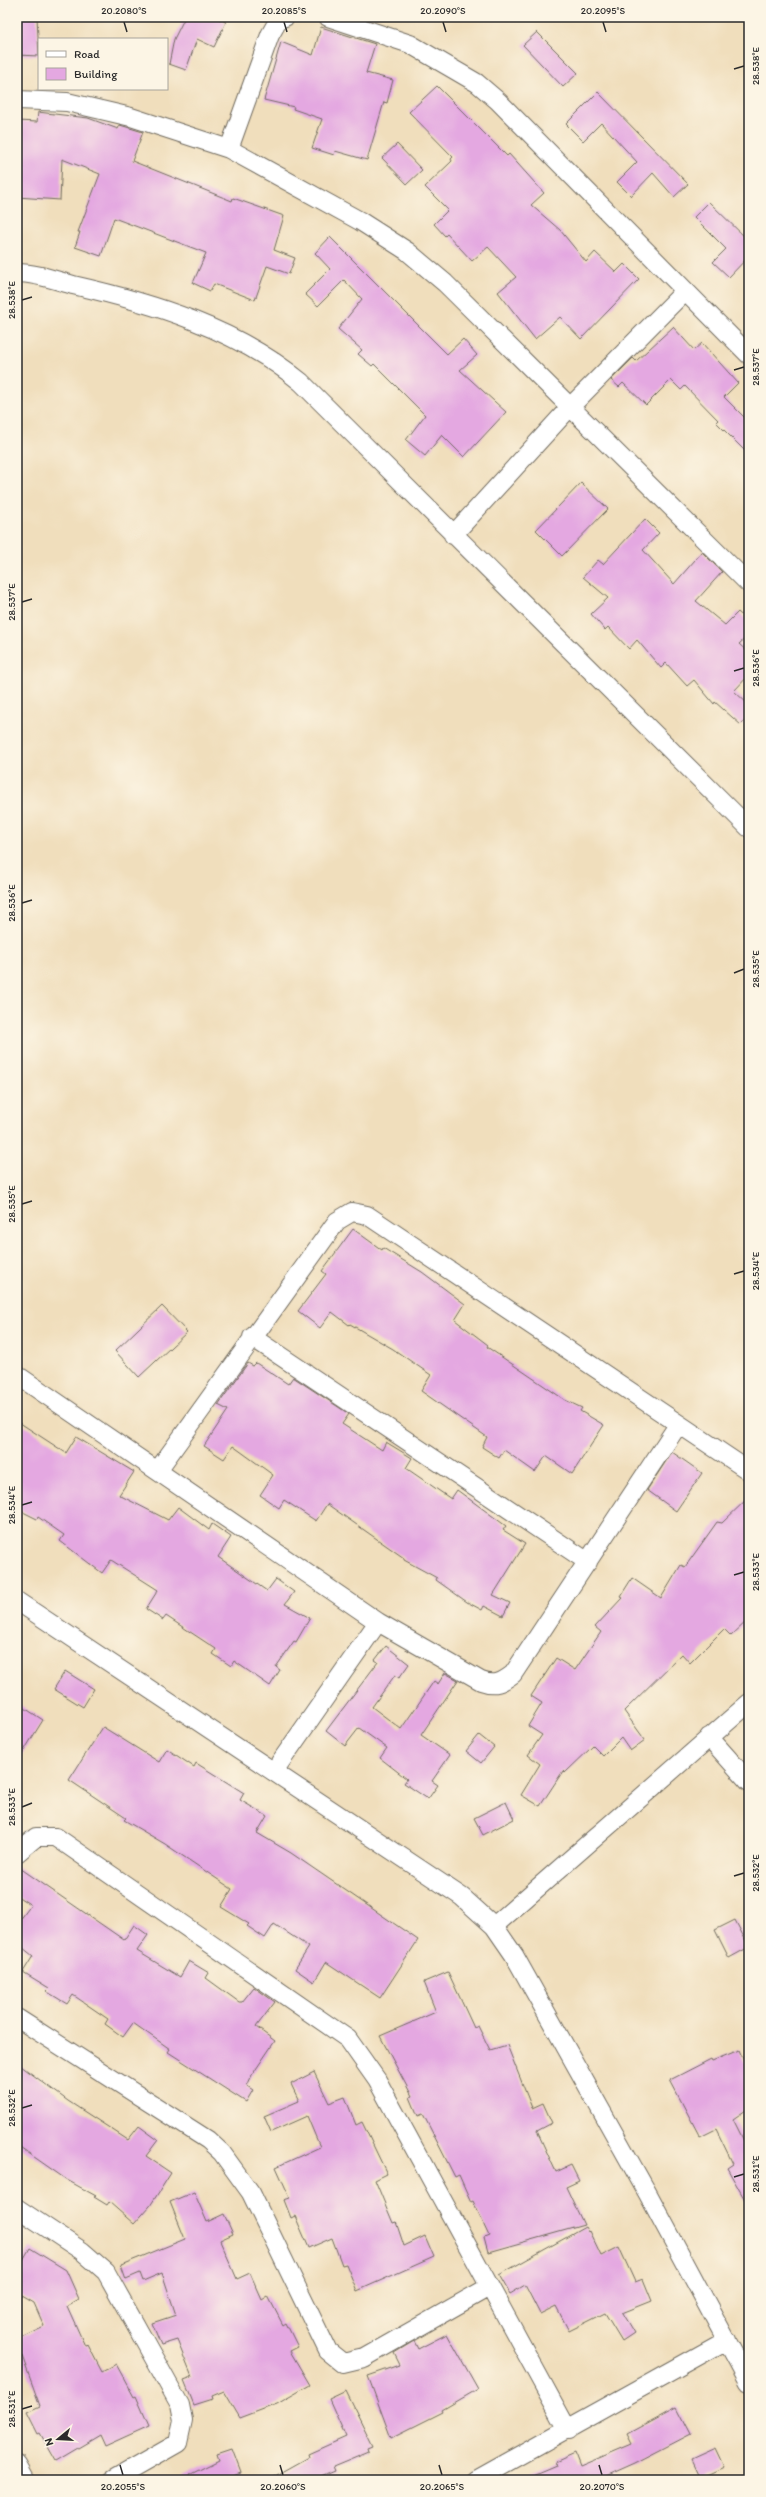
<svg xmlns="http://www.w3.org/2000/svg" width="766" height="2497" viewBox="0 0 766 2497" font-family="Itim,sans-serif">
	<style>
		.building { fill: #e4a8e1 }
		.lines { fill: none; stroke-linecap: round; stroke-linejoin: round }
		.minor-casing { stroke: #706a5e; stroke-width: 20 }
		.minor { stroke: #fff; stroke-width: 18 }
		.ticks { fill: none; stroke: #2b2b2b; stroke-width: 1.5 }
		.neatline { fill: none; stroke: #2b2b2b; stroke-width: 1.5 }
		.ticks-label { font-size: 10px; text-anchor: middle; fill: #2b2b2b }
	</style>
	<rect width="100%" height="100%" fill="#fcf5e5"/>
	<filter id="ink" filterUnits="userSpaceOnUse"><feTurbulence type="fractalNoise" baseFrequency=".025" numOctaves="2"/><feDisplacementMap in="SourceGraphic" scale="8" xChannelSelector="R" yChannelSelector="G"/><feConvolveMatrix kernelMatrix="1 2 1 2 8 2 1 2 1" color-interpolation-filters="sRGB"/></filter>
	<filter id="wash" filterUnits="userSpaceOnUse"><feTurbulence type="fractalNoise" baseFrequency=".012" numOctaves="4" result="noise"/><feDisplacementMap in="SourceGraphic" scale="16" xChannelSelector="R" yChannelSelector="G"/><feGaussianBlur stdDeviation="0.9" result="paint"/><feColorMatrix in="noise" values="0 0 0 0 0 0 0 0 0 0 0 0 0 0 0 0 0 1.4 0 .05"/><feComposite in="paint" operator="in"/></filter>
	<g filter="url(#wash)">
		<rect width="100%" height="100%" fill="#f0debc"/>
		<g id="blocks">
			<path class="building" d="M17 17H37L39 56 17 55Z
				M185 17H215L226 22 214 47 197 39 186 70 169 64 174 39Z
				M321 27 375 44 366 73 393 80 387 103 384 102 367 160 335 151 334 155 312 148 322 119 293 109 294 107 264 100 281 42 313 55Z
				M537 32 578 73 563 87 523 45Z
				M437 86 507 156 509 154 544 193 531 205 560 230 586 262 595 252 616 272 624 264 639 279 581 339 560 317 535 339 498 292 516 277 488 247 472 261 447 234 445 236 434 224 448 210 425 187 452 161 451 159 453 157 409 112Z
				M598 92 688 184 674 197 653 173 631 196 617 182 637 162 601 123 583 141 566 124Z
				M38 112 88 118 118 129 120 125 143 132 132 161 232 201 233 198 284 216 274 250 295 258 289 274 267 266 255 300 214 284 210 291 193 283 206 253 114 218 101 256 75 247 80 232H78L100 174 62 159 60 200 17 197V121L37 122Z
				M397 144 422 170 407 184 382 158Z
				M709 202 749 241V256L729 277 713 262 726 249 694 217Z
				M330 237 447 354 463 339 477 355 460 370 506 412 464 457 442 435 425 456 406 440 425 415 374 364 372 366 358 354 362 350 338 329 362 299 344 280 318 306 305 294 330 269 315 253Z
				M673 327 694 350 702 343 738 383 724 397 749 422V455L716 422 718 420 685 386 681 390 671 380 646 405 623 383 619 387 611 380 633 358 636 361Z
				M581 483 608 509 562 556 536 530Z
				M645 519 659 533 643 550 674 584 702 552 722 572 696 601 725 625 738 612 749 622V635L739 644 749 653V675L734 691 749 705V716L741 725 715 702 714 704 694 680 687 686 666 663 661 668 637 640 629 649 608 627 605 630 591 614 608 598 583 577 598 560 603 564Z
				M353 1229 382 1250 383 1248 422 1272 465 1304 455 1320 488 1345 487 1347 565 1400 582 1408 580 1411 604 1425 572 1474 546 1456 535 1472 504 1450 499 1458 482 1447 487 1437 421 1391 431 1375 393 1349 350 1324 349 1325 332 1312 320 1328 298 1311 326 1274 322 1271Z
				M162 1306 187 1332 139 1377 115 1351Z
				M248 1363 253 1366 256 1363 288 1384 293 1377 349 1414 342 1424 382 1450 386 1442 412 1458 406 1468 451 1499 457 1490 506 1526 503 1530 525 1544 493 1595 510 1603 503 1616 484 1606 482 1610 467 1602 436 1580 437 1578 404 1560V1558L327 1504 316 1521 284 1500 279 1508 260 1495 273 1475 233 1446 224 1459 204 1446 228 1410 218 1405Z
				M17 1421 66 1453 76 1437 134 1472 119 1495 168 1520 178 1507 209 1530 212 1524 231 1537 218 1557 267 1591 276 1579 294 1592 285 1604 310 1618 296 1642 294 1641 276 1667 280 1670 270 1686 234 1661 231 1666 213 1654 216 1649 166 1616 163 1620 146 1609 158 1590 111 1560 102 1573 60 1541 64 1535 38 1517 37 1519 17 1509Z
				M672 1452 702 1473 676 1511 647 1490Z
				M749 1497V1619L731 1636 724 1629 690 1663 682 1654 624 1711 645 1740 630 1751 621 1738 603 1756 593 1746 565 1773 563 1771 540 1806 521 1795 540 1764 528 1755 542 1735 528 1726 542 1703 531 1696 556 1658 575 1670 601 1632 595 1627 622 1598 620 1597 632 1578 661 1598 681 1565 685 1567 717 1522 722 1523Z
				M386 1646 409 1664 399 1678 395 1675 372 1707 401 1729 434 1681 438 1684 445 1673 458 1680 421 1735 450 1755 432 1781 438 1785 428 1799 404 1783 407 1779 380 1758 387 1748 359 1728 345 1746 326 1731 378 1662 375 1660Z
				M65 1671 94 1689 83 1707 54 1689Z
				M17 1703 43 1720 17 1762Z
				M103 1727 159 1762 167 1749 194 1767 196 1763 244 1793 240 1800 267 1816 257 1833 291 1853 418 1940 380 1998 326 1962 314 1982 295 1969 309 1947 274 1924 265 1938 247 1926 249 1924 221 1907 232 1889 165 1844 124 1820 126 1818 69 1780Z
				M479 1735 494 1747 481 1763 466 1751Z
				M506 1802 514 1819 483 1835 474 1818Z
				M17 1866 124 1940 134 1925 148 1935 137 1951 180 1977 189 1961 209 1973 206 1978 239 2002H242L254 1987 275 2002 256 2027 275 2041 252 2075 247 2086 253 2090 246 2102 168 2052 170 2049 133 2023 123 2037 105 2024 108 2019 73 1995 67 2004 46 1991 49 1988 23 1972 33 1956 17 1943V1924L31 1905 17 1896Z
				M735 1920 749 1947 729 1958 715 1930Z
				M448 1972 474 2028 478 2026 490 2050 507 2045 532 2108 543 2103 552 2123 537 2131 556 2172 571 2165 579 2181 566 2187 584 2225 488 2252 484 2237 489 2235 473 2201 471 2202 459 2175 455 2177 423 2114 418 2116 410 2097 412 2096 380 2036 436 2012 424 1982Z
				M739 2050 745 2063 749 2061V2108L733 2119 749 2151V2207L727 2168 733 2164 716 2129 700 2137 670 2080 711 2059 712 2061Z
				M17 2063 68 2101 128 2140 139 2126 158 2140 146 2156 171 2173 150 2206 134 2224 109 2202 107 2205 94 2197 96 2196 67 2180 17 2145Z
				M314 2072 329 2103 345 2097 356 2125 362 2122 387 2174 375 2180 393 2223 396 2222 404 2246 425 2236 434 2257 357 2291 346 2264 342 2265 332 2238 309 2248 295 2216 291 2218 284 2200 290 2198 276 2167 320 2147 307 2116 271 2132 264 2116 299 2101 291 2084Z
				M194 2192 207 2222 224 2214 233 2234 220 2240 237 2279 250 2273 262 2300 268 2296 283 2325 286 2323 298 2347 290 2351 310 2385 277 2404 240 2418 224 2391 212 2396 213 2399 194 2405 184 2380 192 2377 177 2340 161 2345 152 2323 176 2315 162 2273 143 2281 140 2273 126 2279 121 2265 185 2239 170 2202Z
				M585 2227 588 2232 589 2231 601 2256 619 2247 635 2282 643 2279 652 2301 622 2313 634 2333 622 2341 605 2313 569 2331 556 2306 540 2314 525 2285 510 2294 499 2275Z
				M30 2248 66 2270 79 2299 67 2306 85 2346 88 2345 102 2372 116 2364 134 2397 136 2396 149 2426 105 2446 100 2435 56 2461 40 2433 38 2434 27 2412 40 2406 22 2356 17 2359V2339L44 2326 34 2303 17 2293V2270Z
				M447 2334 478 2389 442 2410 443 2412 391 2438 368 2376 400 2365 394 2353 414 2341 418 2349Z
				M346 2391 373 2446 368 2448 369 2451 333 2466 335 2471 314 2480H268L309 2457 308 2454 346 2437 329 2399Z
				M677 2407 691 2434 635 2463 597 2480H524L557 2466 555 2462 575 2453 580 2466 632 2444 627 2434Z
				M716 2448 725 2467 701 2478 692 2459Z
				M232 2449 241 2473 222 2480H179L219 2460 217 2454Z"/>
		</g>
	</g>
	<g filter="url(#ink)">
		<use href="#blocks" fill-opacity="0" stroke="#706a5e" stroke-width="1"/>
		<g class="lines">
			<defs>
				<path id="minor" d="M328 17 410 44 477 83 498 101 749 355
					M17 100 67 102 131 117 229 149 360 221 407 251 445 283 749 584
					M229 149 270 35 279 19 285 17
					M17 273C36 273 55 280 73 285 153 303 237 329 301 382L749 828
					M453 535 571 406 685 291
					M252 1337 588 1562
					M17 1375 378 1622 481 1681C495 1686 501 1683 513 1674L678 1425
					M158 1470 337 1221 352 1212 367 1215 749 1471
					M17 1601 462 1897 494 1926 514 1955 648 2194 749 2382
					M709 1737 749 1782
					M274 1771 378 1622
					M17 1853 36 1837H56L348 2039 377 2080 568 2430
					M494 1926 749 1703
					M17 2018 208 2140 222 2153 251 2193 328 2351 343 2363 364 2358 489 2287
					M17 2208 82 2251 106 2272 180 2405 183 2420 178 2443 113 2480
					M17 2464 26 2480
					M475 2480 727 2340"/>
			</defs>
			<use href="#minor" class="minor-casing"/>
			<use href="#minor" class="minor"/>
		</g>
	</g>
	<path class="ticks" d="M124 22 127 32M284 22 287 32M443 22 446 32M603 22 606 32M734 69 744 66M22 300 32 297M734 370 744 367M22 602 32 599M734 671 744 668M22 903 32 900M734 973 744 969M22 1204 32 1201M734 1274 744 1271M22 1505 32 1502M734 1575 744 1572M22 1807 32 1803M734 1876 744 1873M22 2108 32 2105M734 2177 744 2174M22 2409 32 2406M120 2465 123 2475M280 2465 283 2475M439 2465 442 2475M599 2465 602 2475"/>
	<rect width="766" height="2497" fill="none" stroke="#fcf5e5" stroke-width="44"/>
	<rect x="38" y="38" width="130" height="52" fill="#fcf5e5" stroke="#a8a49b"/>
	<rect x="46" y="51" width="20" height="6" fill="#ffffff" stroke="#a8a49b"/>
	<text x="74" y="58" font-size="12" fill="#2b2b2b">Road</text>
	<rect x="46" y="68" width="20" height="12" fill="#e4a8e1" stroke="#a8a49b"/>
	<text x="74" y="78" font-size="12" fill="#2b2b2b">Building</text>
	<g transform="translate(58 2439) rotate(252)" stroke="#fcf5e5" stroke-width="3" paint-order="stroke">
	<path d="M0-3L7 15L0 10L-7 15Z" fill="#2b2b2b"/>
	<text y="-6" font-size="11" font-weight="bold" text-anchor="middle" fill="#2b2b2b">N</text>
	</g>
	<rect x="22" y="22" width="722" height="2453" class="neatline"/>
	<g class="ticks-label">
		<text x="124" y="14">20.2080°S</text>
		<text x="284" y="14">20.2085°S</text>
		<text x="443" y="14">20.2090°S</text>
		<text x="603" y="14">20.2095°S</text>
		<text transform="translate(755 66) rotate(-90)" y="4">28.538°E</text>
		<text transform="translate(11 300) rotate(-90)" y="4">28.538°E</text>
		<text transform="translate(755 367) rotate(-90)" y="4">28.537°E</text>
		<text transform="translate(11 602) rotate(-90)" y="4">28.537°E</text>
		<text transform="translate(755 668) rotate(-90)" y="4">28.536°E</text>
		<text transform="translate(11 903) rotate(-90)" y="4">28.536°E</text>
		<text transform="translate(755 969) rotate(-90)" y="4">28.535°E</text>
		<text transform="translate(11 1204) rotate(-90)" y="4">28.535°E</text>
		<text transform="translate(755 1271) rotate(-90)" y="4">28.534°E</text>
		<text transform="translate(11 1505) rotate(-90)" y="4">28.534°E</text>
		<text transform="translate(755 1572) rotate(-90)" y="4">28.533°E</text>
		<text transform="translate(11 1807) rotate(-90)" y="4">28.533°E</text>
		<text transform="translate(755 1873) rotate(-90)" y="4">28.532°E</text>
		<text transform="translate(11 2108) rotate(-90)" y="4">28.532°E</text>
		<text transform="translate(755 2174) rotate(-90)" y="4">28.531°E</text>
		<text transform="translate(11 2409) rotate(-90)" y="4">28.531°E</text>
		<text x="123" y="2490">20.2055°S</text>
		<text x="283" y="2490">20.2060°S</text>
		<text x="442" y="2490">20.2065°S</text>
		<text x="602" y="2490">20.2070°S</text>
	</g>
</svg>
